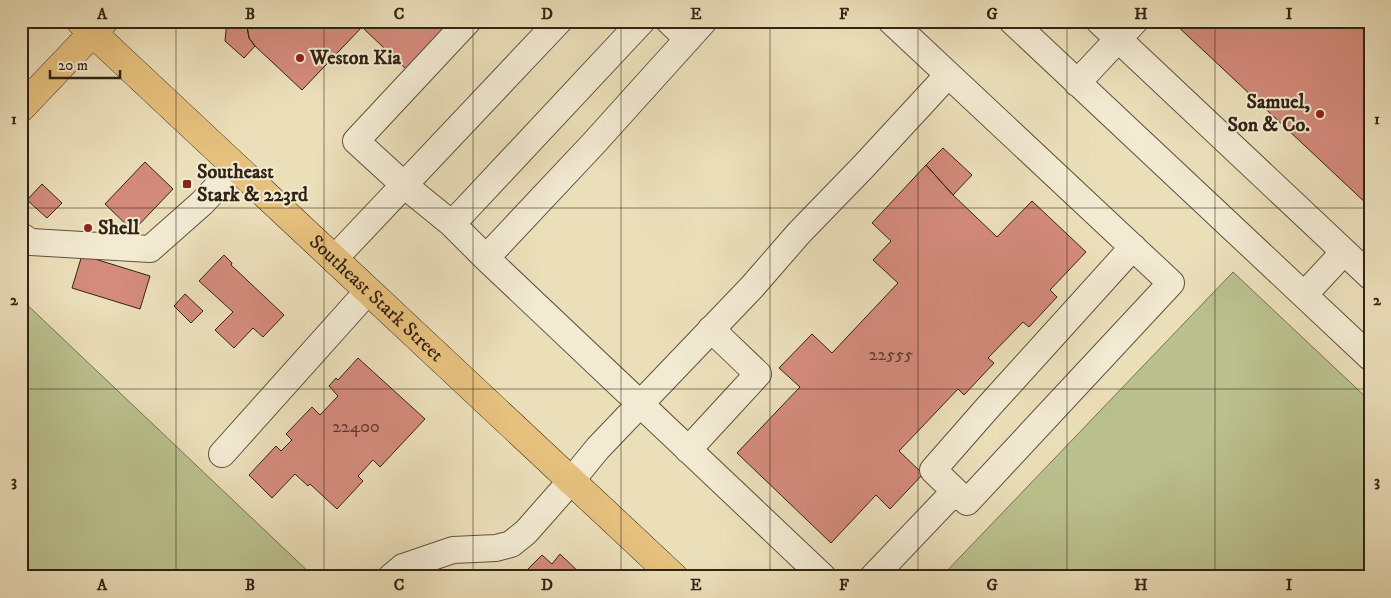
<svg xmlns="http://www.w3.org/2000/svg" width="1391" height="598" viewBox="0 0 1391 598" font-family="'IM FELL DW Pica',serif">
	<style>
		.green { fill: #bac18e; stroke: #767251 }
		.building { fill: #d48b7c; stroke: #322414 }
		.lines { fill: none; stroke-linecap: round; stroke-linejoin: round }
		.minor-casing { stroke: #60533e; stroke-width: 28 }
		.major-casing { stroke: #322414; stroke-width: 29 }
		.minor { stroke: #f2ead2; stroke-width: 26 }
		.major { stroke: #e6c07d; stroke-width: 28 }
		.grid { fill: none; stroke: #322414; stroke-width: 1; stroke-opacity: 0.55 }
		.poi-dot { fill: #8f2418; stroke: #f2ead2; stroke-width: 2 }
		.labels { text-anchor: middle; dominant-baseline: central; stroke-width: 4; stroke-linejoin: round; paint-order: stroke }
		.number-label { font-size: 18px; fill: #5a3e2e }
		.poi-label { font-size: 20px; font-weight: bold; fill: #322414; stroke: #f2ead2; text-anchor: start }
		.street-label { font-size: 20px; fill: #322414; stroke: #f2ead2 }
		.neatline { fill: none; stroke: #322414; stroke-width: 2 }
		.grid-label { font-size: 16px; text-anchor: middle; font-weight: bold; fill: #322414 }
	</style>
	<rect width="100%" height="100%" fill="#ebdfba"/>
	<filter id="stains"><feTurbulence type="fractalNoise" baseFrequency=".004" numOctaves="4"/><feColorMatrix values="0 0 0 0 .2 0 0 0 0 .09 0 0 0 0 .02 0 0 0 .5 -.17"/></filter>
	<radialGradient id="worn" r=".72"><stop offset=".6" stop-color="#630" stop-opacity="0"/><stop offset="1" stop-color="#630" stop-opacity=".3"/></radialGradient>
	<path class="green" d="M1233 272 1370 401V577H941Z
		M21 299 314 577H21Z"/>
	<path class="building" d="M227 21H246L249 38 255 46 244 58 225 41Z
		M246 21H453L407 70 362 27 302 90 255 46 249 38Z
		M1172 21H1370V207Z
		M943 148 972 175 953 195 926 165Z
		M145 162 173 189 133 231 105 204Z
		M926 165 953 195 997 237 1032 201 1086 252 1050 290 1057 297 1029 327 1023 322 988 358 994 363 964 395 958 389 899 451 923 474 890 509 876 495 831 543 737 453 800 387 779 368 812 334 832 353 898 283 873 260 891 241 872 223Z
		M42 184 62 203 47 218 27 200Z
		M82 255 150 276 140 309 72 288Z
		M224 255 232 263 231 265 284 315 263 337 253 328 234 348 215 330 233 312 199 281Z
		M185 294 203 311 191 323 174 306Z
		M358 358 425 419 380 467 373 460 358 476 363 481 337 509 310 484 308 486 295 474 272 498 249 475 276 446 281 451 292 440 286 434 312 407 320 415 338 396 329 386 336 378 338 380Z
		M560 554 584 577H533L527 570 542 555 552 564Z"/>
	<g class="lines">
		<defs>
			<path id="minor" d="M468 21 356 141 404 185 452 224 486 258
				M669 21 688 39
				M704 21 594 143 486 258 823 577
				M1012 21 1370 357
				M1099 21 1370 276
				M1077 83 1135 21
				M452 224 642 21
				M21 236 31 242 150 249 202 203 236 167
				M334 259 559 21
				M1304 295 1344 252
				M688 450 758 374 711 329
				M222 454 368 291
				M955 491 933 470 990 405 1133 247
				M391 577 403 567 453 550 496 548 511 544 526 532 571 481 598 448 752 287 799 233 863 167 948 75
				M873 577 955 491 967 502 1171 283 891 21"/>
			<g id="major">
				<path id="s1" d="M80 21 674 577"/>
				<path d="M21 108 104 21"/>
			</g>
		</defs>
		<use href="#minor" class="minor-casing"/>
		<use href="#major" class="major-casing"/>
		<use href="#minor" class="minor"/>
		<use href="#major" class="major"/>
	</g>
	<path class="grid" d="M176 21V577M324 21V577M473 21V577M621 21V577M770 21V577M918 21V577M1067 21V577M1215 21V577M21 208H1370M21 389H1370"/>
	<g class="poi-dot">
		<circle cx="300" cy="58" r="5"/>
		<circle cx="1320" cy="114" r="5"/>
		<rect x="182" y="179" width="10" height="10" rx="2.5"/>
		<circle cx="88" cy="228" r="5"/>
	</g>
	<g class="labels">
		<g class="number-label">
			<text x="891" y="355">22555</text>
			<text x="356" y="427">22400</text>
		</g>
		<g class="poi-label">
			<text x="310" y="58">Weston Kia</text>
			<text x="1310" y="102" text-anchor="end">Samuel,<tspan x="1310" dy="23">Son &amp; Co.</tspan></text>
			<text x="197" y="172">Southeast<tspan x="197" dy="23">Stark &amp; 223rd</tspan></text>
			<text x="98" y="228">Shell</text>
		</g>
		<g class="street-label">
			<text stroke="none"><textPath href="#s1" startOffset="406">Southeast Stark Street</textPath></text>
		</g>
	</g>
	<rect width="1391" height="598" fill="none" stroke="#ebdfba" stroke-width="55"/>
	<path d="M50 70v8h70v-8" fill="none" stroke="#322414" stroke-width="2.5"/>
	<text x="58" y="70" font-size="15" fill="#322414" stroke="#f2ead2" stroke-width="4" paint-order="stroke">20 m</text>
	<rect x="28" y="28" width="1336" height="542" class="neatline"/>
	<g class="grid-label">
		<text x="102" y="19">A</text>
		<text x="250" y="19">B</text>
		<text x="399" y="19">C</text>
		<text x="547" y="19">D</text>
		<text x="696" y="19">E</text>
		<text x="844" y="19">F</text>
		<text x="992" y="19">G</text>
		<text x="1141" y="19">H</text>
		<text x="1289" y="19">I</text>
		<text x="14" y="124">1</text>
		<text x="1377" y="124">1</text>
		<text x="14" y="305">2</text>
		<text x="1377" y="305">2</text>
		<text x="14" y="486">3</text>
		<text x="1377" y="486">3</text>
		<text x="102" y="590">A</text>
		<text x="250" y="590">B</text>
		<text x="399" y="590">C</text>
		<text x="547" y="590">D</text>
		<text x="696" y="590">E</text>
		<text x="844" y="590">F</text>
		<text x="992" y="590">G</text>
		<text x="1141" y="590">H</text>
		<text x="1289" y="590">I</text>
	</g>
	<rect width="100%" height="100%" filter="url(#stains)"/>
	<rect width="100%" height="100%" fill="url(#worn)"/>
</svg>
